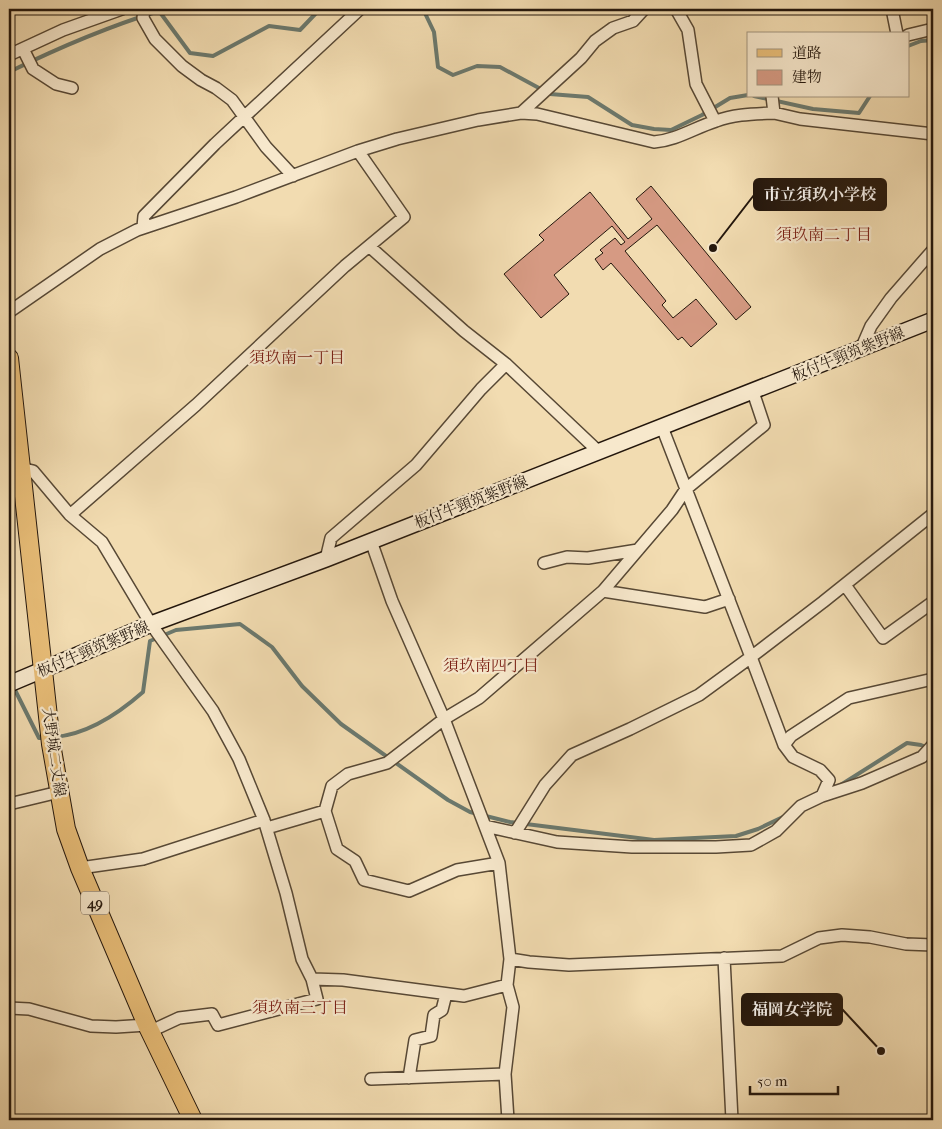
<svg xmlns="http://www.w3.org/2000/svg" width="942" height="1129" viewBox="0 0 942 1129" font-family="'IM FELL French Canon','Noto Serif JP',serif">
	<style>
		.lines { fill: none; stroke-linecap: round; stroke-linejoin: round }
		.stream { stroke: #6b796e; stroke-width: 4 }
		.building { fill: #d69a83; stroke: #23160c }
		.street-casing { stroke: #574835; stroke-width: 14 }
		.secondary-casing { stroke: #23160c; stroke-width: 18 }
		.primary-casing { stroke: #23160c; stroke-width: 20 }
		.street { stroke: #f7e8cc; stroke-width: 11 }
		.secondary { stroke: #f7e8cc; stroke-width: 15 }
		.primary { stroke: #e9be78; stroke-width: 18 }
		.labels { text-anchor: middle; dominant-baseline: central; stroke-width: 4.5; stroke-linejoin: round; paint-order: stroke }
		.shield { fill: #f7e8cc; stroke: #635546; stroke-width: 1 }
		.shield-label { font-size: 14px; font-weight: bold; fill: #23160c }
		.street-label { font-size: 15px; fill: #23160c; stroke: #f7e8cc }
		.neighbourhood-label { font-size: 16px; fill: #7a1f14; stroke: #f7e8cc }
		.leader { fill: none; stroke: #23160c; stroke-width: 2 }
		.callout-dot { fill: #23160c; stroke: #f7e8cc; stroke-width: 2 }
		.callout { fill: #23160c; stroke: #23160c; stroke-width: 2 }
		.callout-label { font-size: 16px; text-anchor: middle; font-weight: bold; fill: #fff }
	</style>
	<rect width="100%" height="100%" fill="#f2dcb1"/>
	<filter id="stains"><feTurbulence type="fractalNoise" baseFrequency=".004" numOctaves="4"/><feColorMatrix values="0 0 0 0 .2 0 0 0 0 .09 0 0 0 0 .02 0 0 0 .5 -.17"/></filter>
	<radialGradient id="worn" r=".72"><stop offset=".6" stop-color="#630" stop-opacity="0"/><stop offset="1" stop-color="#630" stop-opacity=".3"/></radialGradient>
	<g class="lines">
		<path class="stream" d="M423 9 434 32 438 67 453 75 477 66 500 67 550 94 588 97 632 125 654 129 671 130 702 115 730 98 748 95
			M908 46 921 41 933 40
			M9 72C58 48 107 27 159 11L190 53 213 56 269 26 300 30 320 9
			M754 96 813 109 859 113 870 96
			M13 686 39 738H45
			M55 737C88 734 118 714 143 692L150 641 176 630 240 624 272 647 302 686 341 724 448 800 470 812 510 822 654 840 736 836 758 829 785 816
			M839 786 907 743 921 745 929 748"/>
	</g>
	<path class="building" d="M651 186 751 307 736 320 657 225 625 251 666 301 662 305 673 318 696 299 717 324 691 347 682 337 678 340 611 263 603 270 595 259 603 253 600 250 615 238 621 245 625 242 612 226 554 275 569 294 541 318 504 274 544 240 539 235 590 192 628 239 652 219 636 199Z"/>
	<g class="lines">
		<defs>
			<path id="street" d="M144 9 143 18 155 39 182 66 201 80 216 88 232 100 266 147 293 176
				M676 9 688 30 696 84 715 121
				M892 9 897 34
				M908 35 933 29
				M23 49 33 69 56 84 72 88
				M9 55 63 30 122 9
				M521 113 581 58 595 41 613 28 633 21 644 9
				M774 113 800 119 933 134
				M143 227 144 216 215 144 360 9
				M9 312 100 249 137 230 236 197 358 151 397 139 478 120 521 113 537 114 654 142C677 140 694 128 716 121 735 114 754 114 774 113L772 96
				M861 349 871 326 891 298 933 250
				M506 364 599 452
				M20 468 33 471 70 515
				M371 541 392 601 444 719 499 863 510 959 507 985 513 1007 505 1074 508 1120
				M326 559 331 538 416 465 481 389 506 364 464 331 370 247
				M544 563 567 557 588 558 638 550
				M845 585 883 638 933 602
				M603 591 705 607 729 599
				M784 745 791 736 849 698 933 679
				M822 796 829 780 820 770 793 757 784 745 751 657 823 602 933 514
				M9 804 59 792
				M325 811 332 786 348 774 387 763 444 719 479 698 603 591 672 510 686 489 764 425 753 392
				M485 826 557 842 632 847H716L751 845 776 831 801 806 822 796 862 783 922 757 933 745
				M267 828 325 811 337 849 355 861 364 880 409 891 457 870 499 863
				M515 833 545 785 572 755 630 729 699 695 751 657 662 427
				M80 868 143 859 264 820
				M724 958 732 1120
				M510 959 529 962 569 965 782 956 819 938 842 935 870 937 906 944 933 945
				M312 979 343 980 464 996 507 985
				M9 1008 29 1009 91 1026 116 1027 147 1025
				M151 1031 179 1018 212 1014 218 1025 317 999 312 979 302 959 286 893 264 820 239 759 213 711 151 624 102 542 70 515 196 405 345 266 404 217 358 151
				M409 1078 415 1040 431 1036 434 1015 442 1010 446 994
				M371 1079 505 1074"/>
			<path id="secondary" d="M9 684 151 624 326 559 933 320"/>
			<path id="primary" d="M9 358 51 744 66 829 80 868 147 1025 193 1120"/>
		</defs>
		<use href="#street" class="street-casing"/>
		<use href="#secondary" class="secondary-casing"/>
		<use href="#primary" class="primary-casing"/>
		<use href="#street" class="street"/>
		<use href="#secondary" class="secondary"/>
		<use href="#primary" class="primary"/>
	</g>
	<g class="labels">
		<rect class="shield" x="81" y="891.5" width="28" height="23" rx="4"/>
		<g class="shield-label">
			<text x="95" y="903">49</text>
		</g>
		<g class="street-label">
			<text transform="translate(848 354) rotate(-22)">板付牛頸筑紫野線</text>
			<text transform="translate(471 502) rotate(-21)">板付牛頸筑紫野線</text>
			<text transform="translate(93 649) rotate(-23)">板付牛頸筑紫野線</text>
			<text transform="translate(54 752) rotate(82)">大野城二丈線</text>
		</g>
		<g class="neighbourhood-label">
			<text x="824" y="234">須玖南二丁目</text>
			<text x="297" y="357">須玖南一丁目</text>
			<text x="491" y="665">須玖南四丁目</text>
			<text x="300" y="1007">須玖南三丁目</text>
		</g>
	</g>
	<path class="leader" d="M713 248L754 195M881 1051L842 1009"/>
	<g class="callout-dot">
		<circle cx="713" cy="248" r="5"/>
		<circle cx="881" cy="1051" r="5"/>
	</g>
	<g class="callout">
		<rect x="754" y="179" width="132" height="31" rx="5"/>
		<rect x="742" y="994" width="100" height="31" rx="5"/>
	</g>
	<g class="callout-label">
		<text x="820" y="200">市立須玖小学校</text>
		<text x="792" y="1015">福岡女学院</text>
	</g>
	<rect width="942" height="1129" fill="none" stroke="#f2dcb1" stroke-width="30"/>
	<rect x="10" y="10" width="922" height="1109" fill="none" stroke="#23160c" stroke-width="2.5"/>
	<rect x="15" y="15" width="912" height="1099" fill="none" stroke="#23160c"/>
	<rect x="747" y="32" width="162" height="65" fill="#f7e8cc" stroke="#a2947f"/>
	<rect x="757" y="49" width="25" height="8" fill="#e9be78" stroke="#a2947f"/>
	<text x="792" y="58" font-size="15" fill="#23160c">道路</text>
	<rect x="757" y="70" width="25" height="15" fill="#d69a83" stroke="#a2947f"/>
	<text x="792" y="82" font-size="15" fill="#23160c">建物</text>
	<path d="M750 1086v8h88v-8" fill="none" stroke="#23160c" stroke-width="2.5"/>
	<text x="757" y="1086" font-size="15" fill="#23160c" stroke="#f7e8cc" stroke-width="4" paint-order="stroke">50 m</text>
	<rect width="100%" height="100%" filter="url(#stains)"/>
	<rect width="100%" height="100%" fill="url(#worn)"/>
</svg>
